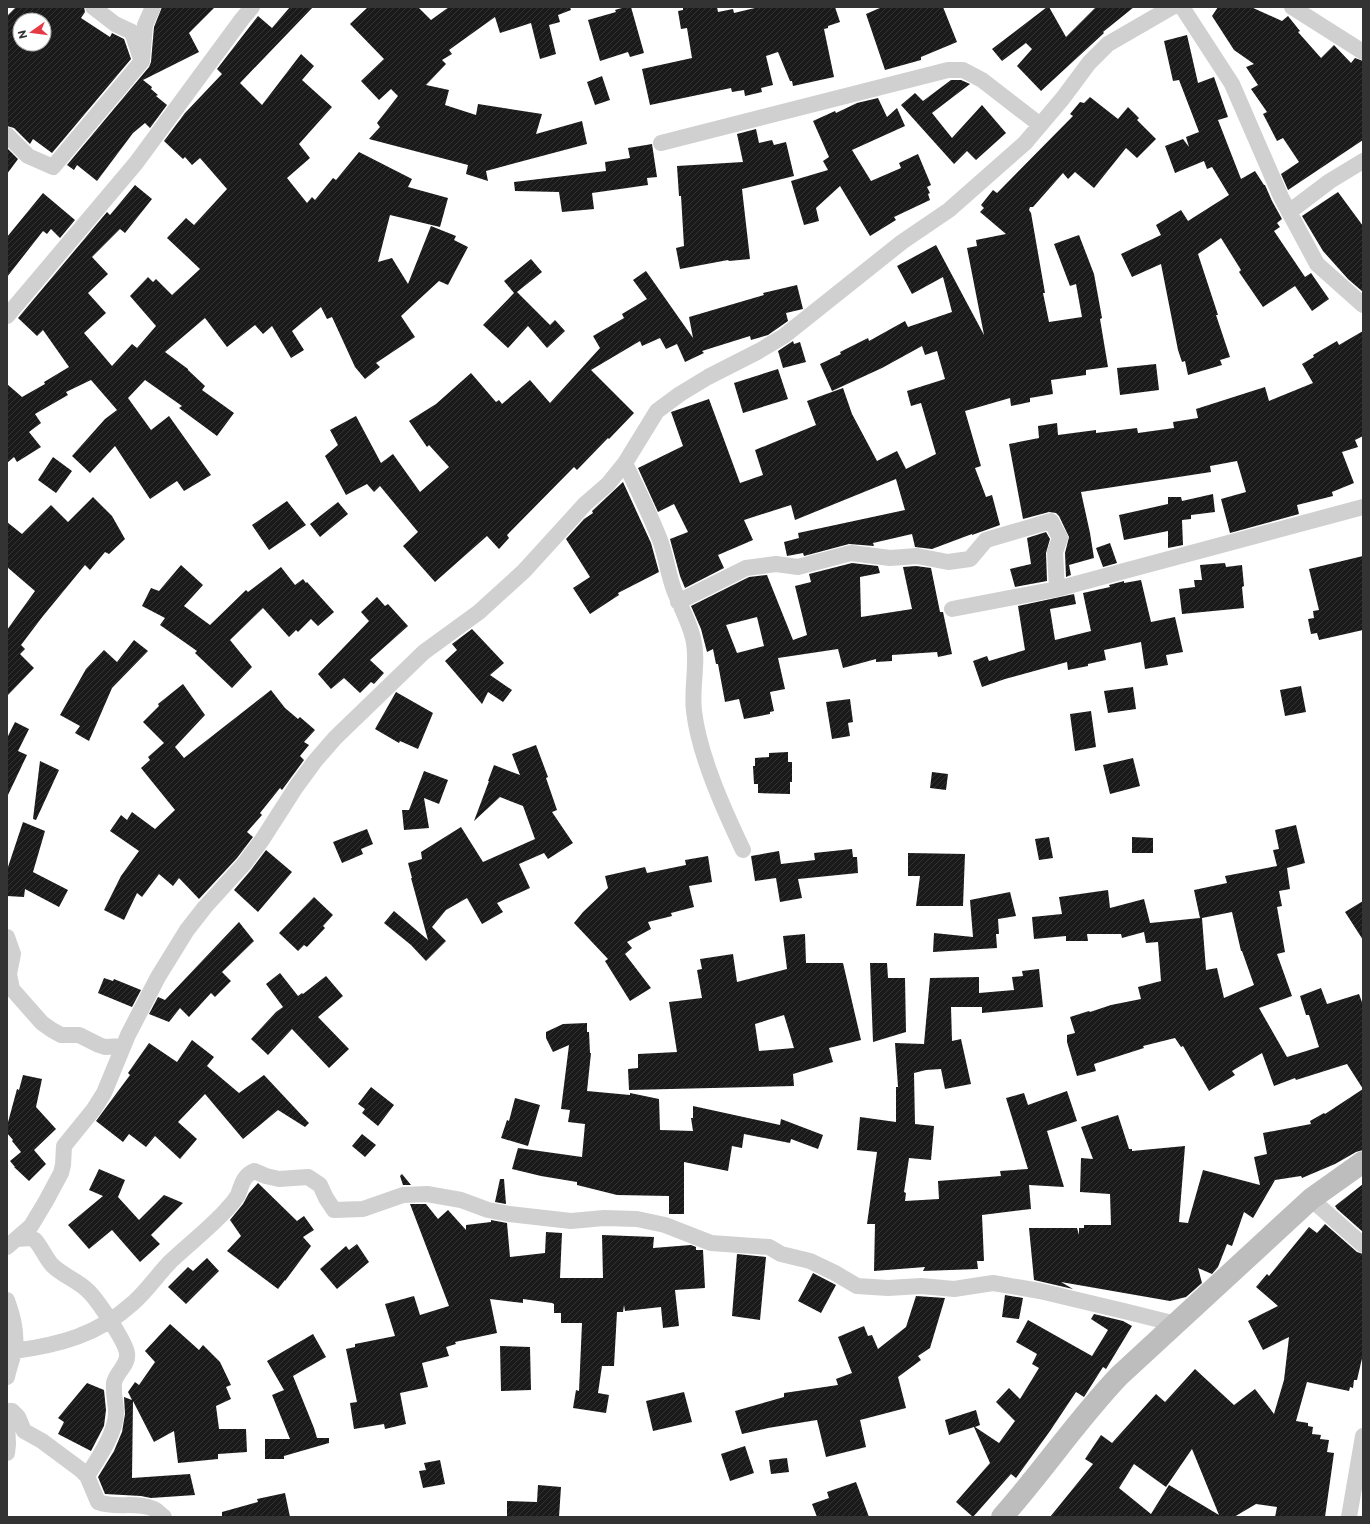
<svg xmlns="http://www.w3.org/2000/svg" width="1370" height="1524" viewBox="0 0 1370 1524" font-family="Commissioner,sans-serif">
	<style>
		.building { fill: url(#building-hatch); fill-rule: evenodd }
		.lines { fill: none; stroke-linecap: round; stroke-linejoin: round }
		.minor { stroke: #d0d0d0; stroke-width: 16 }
		.secondary { stroke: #bdbdbd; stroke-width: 22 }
	</style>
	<defs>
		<pattern id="building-hatch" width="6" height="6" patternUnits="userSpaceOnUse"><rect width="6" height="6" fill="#1a1a1a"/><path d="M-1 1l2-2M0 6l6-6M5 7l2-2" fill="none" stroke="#333"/></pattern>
	</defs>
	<rect width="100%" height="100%" fill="#fff"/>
	<path class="building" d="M16 7H84L85 12 81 18 110 37 112 33 124 39 131 59 52 153 33 139 30 144 14 128 7 126V16ZM20 20H44V44H20Z
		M162 7H215L189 33 199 52 143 80 152 87 151 89 158 95 156 96 167 105 150 128 145 123 133 133 97 181 77 165 74 170 67 165 149 67 151 62 154 27Z
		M290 7H313L240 83 262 105 301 54 314 66 302 80 332 107 299 144 310 158 287 178 307 203 312 197 315 200 333 178 336 180 359 152 412 179 408 187 448 198 440 227 390 215 378 262 392 258 408 284 431 226 456 236 454 240 468 247 448 285 439 281 401 316 415 337 376 363 380 367 365 379 355 367 332 317 327 319 321 307 292 331 304 350 291 358 272 326 263 334 255 325 227 347 205 318 165 352 188 369V370L205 386 202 390 234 413 217 436 179 408 182 406 145 380 128 398 151 430 169 416 211 475 184 491 177 481 150 499 115 446 90 473 72 456 105 419 117 410 91 380 66 392 68 395 35 414 41 423 29 432 41 447 17 462 14 457 7 463V384L22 397 45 384 44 382 69 367 43 330 37 336 18 318 107 212 110 215 135 185 152 199 125 233 120 229 92 257 108 274 88 293 106 313 84 333 112 366 132 344 137 348 156 326 130 296 148 277 153 282 156 279 172 295 200 269 167 238 186 218 194 225 227 189 200 158 192 165 185 157 183 159 164 141 185 113 222 74 217 69 258 16 272 28Z
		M368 7H418L431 20 449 7H570L571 10 558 15 560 22 549 25 556 54 540 59 531 23 500 33 495 17 449 50 452 54 442 60 446 64 426 85 449 90 445 105 476 115 478 104 542 114 536 134 582 121 587 144 486 171 488 181 466 174 468 165 369 139 380 127 377 123 398 96 391 89 379 100 361 81 384 59 350 24Z
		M625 7H631L644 53 630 57 628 52 600 61 588 20 616 12 615 10Z
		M683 7H717L718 12 733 9 734 13 759 7H835L840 22 828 26V28L824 29 834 77 793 86 792 81H790L778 52 766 56 773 85 761 88 762 92 745 96 744 90 732 92 731 88 650 105 642 69 692 58 687 28 681 29 678 11 683 10Z
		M882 7H943L957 42 921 57V60L885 70 866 14Z
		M1047 7H1049L1066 37 1096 7H1134L1103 32 1104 33 1041 91 1017 66 1032 49 1026 43 1002 61 992 49Z
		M1218 7H1251L1282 21 1288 16 1300 31 1298 32 1321 58 1334 45 1351 63 1355 58 1363 61V140L1288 190 1281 174 1299 162 1283 138 1277 141 1263 114 1267 112 1251 89 1258 85 1246 67 1254 64 1234 50 1212 16Z
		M1187 35 1198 83 1214 77 1228 117 1218 120 1241 179 1255 171 1264 185H1265L1272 201 1282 219 1277 223 1280 227 1274 231 1305 277 1311 273 1329 299 1312 311 1295 286 1263 307 1239 272 1241 270 1221 238 1198 254 1218 315H1216L1230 357 1220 360 1222 365 1188 375 1185 361 1182 362 1178 350 1161 264 1132 277 1121 254 1161 235 1156 225 1181 210 1188 221 1229 195 1212 167 1207 169 1204 161 1175 173 1165 146 1183 139 1189 147 1186 137 1199 132 1179 80 1173 81 1164 41Z
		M602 76 610 100 595 105 587 82Z
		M951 80H961L970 84 932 113 952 138 982 105 1006 133 976 160 967 151 954 164 901 105 915 93 923 101Z
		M1090 97 1118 119 1128 107 1139 118 1137 120 1156 139 1137 158 1126 148 1094 188 1075 172 1068 179 1063 173 1033 207H1030L1029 210 1031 213 1045 293H1043L1049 322 1082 317 1076 284 1070 286 1054 244 1079 235 1094 274 1102 318 1100 319 1108 367 1086 370V375L1051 380 1053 394 1030 398V402L1011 406 1010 398 965 411 981 466 975 468 986 497 992 495 1000 525 972 535V534L932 549 915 547 912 534 873 543 874 546 849 544 804 556 803 553 787 556 784 542 799 538 798 533 905 510 896 479 795 520 791 505 744 520 753 540 718 555 724 568 685 588 680 576 670 539 688 532 674 504 658 512 638 468 683 446 671 412 709 399 740 483 763 475 755 450 816 425 807 401 843 388 852 414 877 461 897 451 906 469 936 454 921 403 911 406 907 391 945 379 937 351 925 355 922 346 882 368 832 391 820 364 841 354 840 352 868 338 869 341 905 321 908 327 952 312 943 277 912 294 897 266 936 245 984 335 967 248 977 246 976 240 1006 234 980 212 984 208 981 205 993 190 997 193 1004 186 1073 116 1070 114 1080 102 1084 103Z
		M878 98 887 117 897 108 905 126 852 150 871 181 901 168 899 163 918 154 931 185 927 187 930 193 928 194 930 200 894 217 896 220 870 236 840 186 816 208 819 221 804 225 791 181 828 170 823 161 829 157 813 121 835 111 836 113 857 103Z
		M756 129 759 143 772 140 774 145 786 142 794 176 742 189 750 259 729 261 728 260 680 269 676 248 684 246 681 196H679L677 166 743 162 737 134Z
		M652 144 657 177 647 178 648 185 592 193 594 209 562 212 559 192 515 191 514 182 606 171 605 162 630 158 628 148Z
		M7 148 18 159 7 174Z
		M1338 192 1363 226V292L1348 279 1323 251 1302 216Z
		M43 193 75 220 60 238 51 229 47 234 43 231 7 277V237Z
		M531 259 542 272 517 292 550 325 555 320 565 331 547 348 528 326 508 348 483 325 514 293 504 281Z
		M646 271 693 338 689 317 764 295 763 293 797 285 803 309 786 313 788 321 768 335 751 340 750 336 702 351 704 353 685 362 677 344 666 349 660 338 642 346 640 341 591 370 634 413 609 439 608 438 577 470 574 467 507 535 509 538 499 549 487 536 435 582 403 546 418 532 380 486 374 492 367 484 346 495 325 456 338 445 330 430 356 416 381 463 393 454 420 492 449 467 429 445 427 447 409 421 436 404 471 373 496 402 499 400 502 404 530 380 550 403 600 348 593 336 624 318 622 314 647 299 633 280Z
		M1363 331V436L1355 440 1358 447 1342 452 1354 483 1332 492 1333 496 1297 505 1299 514 1230 533 1221 499 1246 492 1237 461 1210 466 1211 472 1081 492 1090 533 1094 558 1069 565 1071 575 1066 577 1065 553 1069 537 1059 516 1056 513 1049 512 1023 519 1009 444 1039 438 1038 426 1057 423 1058 435 1096 430V433L1137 428 1138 433 1174 428 1173 422 1198 418 1196 409 1265 387 1269 401 1313 383 1302 364 1314 357 1313 355 1337 341 1339 345Z
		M793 341 794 344 800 342 806 362 783 368 778 351Z
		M1156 364 1159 390 1120 395 1117 368Z
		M778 369 788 399 743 413 734 383Z
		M53 457 72 471 56 493 38 480Z
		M623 482 651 543 659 572 618 593 619 595 590 614 573 588 590 577 566 539 584 519 593 513 592 511Z
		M1213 494 1215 512 1191 515V519L1182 520 1183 545 1168 548V531L1124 540 1119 515 1168 504V497H1181L1182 501Z
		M93 497 112 516 125 539 109 554 105 552 90 570 85 565 43 616 21 645 25 649 20 654 34 668 7 696V630L35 591 7 567V522L22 534 51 505 68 522Z
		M287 501 306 525 269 550 252 525Z
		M338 502 348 514 320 537 310 524Z
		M1046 532 1050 539 1046 553 1047 581 1015 587 1010 569 1031 564 1027 538Z
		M1110 543 1117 563 1103 567 1096 548Z
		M1363 556V630L1319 640 1317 633 1311 634 1308 619 1314 618 1313 611 1319 610 1309 569Z
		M852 563 878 566 880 573 860 577 861 617 912 609 903 567 916 566 931 568 940 612H943L952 654 938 657 937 652 892 655V661L876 662V659L843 668 838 649 778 658 785 689 770 692 774 711 770 712V714L744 719 739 699 725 702 718 664H716L713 649 707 652 701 629 691 606 749 577 767 575 793 640 807 635 795 586 811 582 809 574ZM757 617 764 646 737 653 726 625Z
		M1225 563 1226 567 1242 565 1244 586 1242 587 1244 608 1182 614 1179 589 1195 587 1194 580H1202L1200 565Z
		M181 565 203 585 184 606 210 625 246 590 248 592 281 567 295 585 303 579 306 583 307 582 334 612 318 626 311 619 298 632 296 630 289 637 263 608 230 640 252 667 232 688 195 653 197 651 160 625 165 618 142 606 151 588 159 591Z
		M1141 580 1151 622 1175 617 1183 652 1166 655 1168 665 1145 669 1141 642 1104 650 1106 660 1088 664V666L1068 670 1067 662 1005 679 982 687 973 661 987 656 989 661 1025 650 1018 606 1074 594 1076 604 1050 609 1055 640 1091 631 1083 593 1110 587 1109 585 1124 581V583Z
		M377 597 385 606 388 604 408 626 370 660 384 673 374 684 371 682 360 693 344 678 331 689 318 674 369 621 361 612Z
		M472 629 504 663 490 675 512 690 503 702 488 692 482 704 445 661 457 650 452 644Z
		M134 640 148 651 112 688 89 741 75 733 80 726 60 715 86 669 104 650 117 662Z
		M183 684 205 715 175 747 184 758 271 690 285 708 298 719 300 717 315 730 304 742 309 745 300 756 304 760 282 790 280 788 260 813 262 815 247 832 253 837 237 858 199 899 179 878 173 886 159 874 142 897 137 893 124 920 104 910 121 876 139 851 110 831 121 815 127 820 132 812 155 829 175 810 141 768 150 760 148 757 164 743 143 722 159 706 158 704Z
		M1301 686 1306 712 1285 716 1280 690Z
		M1133 687 1136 709 1108 713 1104 691Z
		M396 692 433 713 418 749 400 741 399 743 375 729Z
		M850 699 853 722 848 723 850 736 832 739 826 702Z
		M1091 711 1096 747 1075 751 1070 714Z
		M15 722 29 729 18 751 27 755 7 797V738Z
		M536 745 548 777 546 778 557 810 552 812 573 843 548 859 544 853 519 864 530 888 497 903 503 912 482 924 467 898 446 910 432 927 446 941 426 961 411 945 384 923 394 911 428 940 411 878H412L408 863 422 859 421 852 461 827 483 862 535 839 523 806 500 797 474 821 489 781H488L494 765 520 775 512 754Z
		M788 752V762H792V782H790V794L758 793V784H754L753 766H755V758L769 757V753Z
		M1133 758 1140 786 1110 794 1103 765Z
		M40 761 59 770 36 820 33 819Z
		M424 771 448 780 439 804 424 798 429 828 404 830 402 810H409Z
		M932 772 948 774 946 790 930 788Z
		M23 822 45 831 33 872 68 890 59 907 25 889 24 897 7 896V870Z
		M1296 825 1305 863 1287 868 1290 889 1279 891 1282 906 1277 907 1285 952 1277 954 1292 996 1259 1008 1287 1057 1319 1047 1309 1015H1306L1300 996 1321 988 1327 1004 1359 994 1363 1005V1150L1356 1152 1335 1164 1302 1178 1301 1176 1275 1180 1253 1218 1244 1212 1232 1246 1227 1244 1218 1267 1212 1274 1198 1268 1202 1283 1186 1297 1170 1301 1061 1282 1073 1289 1034 1280 1029 1228H1077L1079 1235V1228H1084V1225H1111L1110 1194 1080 1192 1081 1158 1093 1159 1081 1127 1118 1115 1129 1149H1132V1151L1185 1146 1179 1222 1188 1223 1203 1170 1260 1185 1254 1157 1267 1154 1263 1133 1311 1124 1310 1121 1324 1113 1325 1114 1363 1089 1347 1064 1296 1080 1295 1078 1274 1086 1262 1053 1232 1071 1235 1075 1209 1091 1183 1046 1181 1047 1175 1038 1143 1046 1144 1048 1094 1064 1096 1071 1077 1076 1067 1042V1035L1075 1033 1070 1017 1089 1011 1090 1012 1111 1005 1141 999 1138 987 1161 981 1158 942 1146 943 1144 932 1122 938 1121 934H1087L1088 941H1066V936L1034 939 1032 917 1062 914 1059 897 1108 890 1110 908 1144 899 1150 923 1200 918 1194 890 1227 883 1225 876 1277 866 1273 850 1279 849 1275 830ZM1232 912 1241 951H1242L1254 985 1224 998 1217 968 1206 970 1202 918Z
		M367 829 373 844 361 849 363 854 342 863 333 842Z
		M1049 837 1053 858 1039 860 1035 839Z
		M1132 837 1153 838V853H1132Z
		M852 849 853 857H857L858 873 798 879 802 898 780 902 776 878 755 881 751 856 779 851 781 864 815 860 814 853Z
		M266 850 292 872 258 912 234 890 251 870Z
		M908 853 965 854 963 906H916L920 876H908Z
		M708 856 712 882 689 886 694 907 671 913 672 916 648 922 651 929 627 942 632 948 625 954 651 988 630 1001 605 961 608 959 574 923 583 912 608 888 605 876 645 867 647 873 686 865 685 860Z
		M1010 892 1016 916 998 919 999 934H996L997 948 933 952 934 933 973 937 970 900Z
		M314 897 333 915 323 926 325 928 307 947 304 945 298 951 279 933Z
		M1363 901V940L1345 912Z
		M239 922 254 941 222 972 231 981 215 997 211 993 189 1017 180 1008 169 1022 149 1014 158 997 165 1000Z
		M805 934 806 963H843L861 1040 829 1048 833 1062 793 1074 794 1086 629 1090 628 1069 638 1068V1054L677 1052 669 1002 702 998 697 970 702 969 700 959 733 954 737 982 787 969 783 936ZM784 1015 794 1048 759 1051 755 1024Z
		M870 963H887L888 978H905L906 1032 873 1042Z
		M1039 969 1043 1007 982 1013V1007H951L952 1041 961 1039 971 1084 945 1089 941 1069 926 1070 914 1073 915 1124 934 1126 931 1160 909 1158 904 1192 906 1193 905 1201 939 1199 938 1181 1001 1176 1000 1171 1028 1169 1006 1098 1024 1093 1028 1105 1067 1091 1077 1121 1047 1131 1064 1187 1029 1185 1031 1209 982 1215 984 1261H977L978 1269 923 1271 925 1267 874 1271 875 1224H867L877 1152 857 1150 860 1117 896 1122V1087H898L895 1043 924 1044 930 978 979 977V993L1014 990 1012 977 1023 976 1022 971Z
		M280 973 298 996 302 993 303 994 326 976 343 996 318 1017 349 1049 329 1068 292 1029 268 1055 251 1039 276 1012 283 1007 266 984Z
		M104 978 113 981 114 979 141 990 132 1007 98 993Z
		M587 1023V1032H589L590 1053H591L587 1091 630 1095V1093L659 1099 660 1130 693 1131 691 1118H693V1106L780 1125 781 1119 823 1135 818 1149 791 1139 790 1143 744 1134 742 1148 732 1146 728 1171 684 1162V1214H669V1196L617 1195 577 1185V1182L541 1176 512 1169 518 1148 582 1157 585 1124 568 1122 570 1110 561 1109 569 1045 553 1052 546 1038V1032L563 1024Z
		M192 1040 214 1057 207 1066 239 1093 264 1075 309 1123 305 1127 278 1110 243 1139 205 1094 178 1122 197 1139 180 1159 155 1136 146 1147 129 1134 123 1142 96 1121 130 1075 128 1073 149 1043 177 1062Z
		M23 1075 42 1079 36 1107 56 1129 34 1150 46 1164 29 1181 14 1167H15L10 1161 21 1152 12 1141 13 1140 7 1133V1126L17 1089 19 1090Z
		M371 1087 394 1105 378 1126 362 1113 365 1109 358 1104Z
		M515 1098 540 1105 528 1146 501 1138 507 1120 509 1121Z
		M362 1134 376 1145 365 1157 352 1146Z
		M99 1169 125 1180 118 1197 139 1220 164 1195 183 1203 151 1235 160 1244 140 1262 112 1230 89 1249 68 1225 103 1196 89 1190Z
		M402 1174 411 1185H403L400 1176Z
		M500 1179H504L506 1204 495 1202Z
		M258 1183 297 1221 304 1216 314 1230 303 1237 311 1246 285 1281V1280L278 1289 227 1251 241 1236 230 1220 243 1204 249 1193Z
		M1363 1184V1232L1337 1209 1335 1206Z
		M410 1204H426L438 1219 448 1210 466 1230V1225L491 1222V1220L507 1223 510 1257 545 1253 546 1232 562 1233 560 1278H603L602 1235 654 1237 653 1248 691 1245 696 1247V1250H703L705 1288 675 1290 679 1326 663 1328 661 1307 625 1311 624 1305 623 1312H617L614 1366H602L598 1393 609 1395 606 1413 573 1408 576 1390 579 1391 582 1323H561V1313H554V1304L552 1303 523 1299V1303L490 1299 497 1333 455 1342 456 1344 446 1347 449 1356 422 1363 428 1387 400 1393 406 1424 385 1429 384 1424 354 1429 350 1403 357 1402 346 1349 355 1347V1344L395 1336 385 1304 414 1296 420 1315 449 1306Z
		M1325 1224 1357 1252 1363 1254V1354L1357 1380H1354L1353 1388 1350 1387 1349 1391 1307 1382 1296 1421 1308 1423V1426L1313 1427 1312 1434 1321 1435 1320 1439 1329 1440 1327 1452 1334 1453 1325 1517H1275L1277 1507 1256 1504 1234 1517H1050L1093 1464 1085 1459 1101 1435 1112 1443 1156 1394 1165 1402 1195 1369 1234 1405 1255 1389 1274 1414 1284 1380 1289 1337 1263 1350 1248 1321 1278 1306 1256 1287 1267 1274 1269 1276 1309 1227 1317 1233ZM1192 1449 1219 1515 1169 1485 1151 1514 1119 1488 1134 1464 1166 1487Z
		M357 1244 369 1262 337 1289 320 1269 346 1246 349 1250Z
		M737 1254 766 1257 760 1320 732 1316Z
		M207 1258 219 1271 186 1304 168 1287 188 1267 193 1271Z
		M813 1273 836 1285 821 1313 798 1301Z
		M1005 1295 1023 1298 1019 1319 1002 1317Z
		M916 1296 945 1298 930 1348 918 1356 921 1360 898 1377 906 1408 860 1420 866 1447 826 1457 817 1420 768 1428 742 1434 735 1411 784 1397V1393L838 1385 836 1379 852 1373 838 1337 864 1326 868 1336 872 1335 878 1349 906 1327Z
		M1094 1314 1123 1321 1132 1326 1106 1369 1103 1367 1084 1397 1076 1392 1050 1431 1016 1478 1011 1474 973 1517 956 1502 990 1463 974 1427 949 1435 945 1420 976 1410 980 1425 975 1427 999 1443 1015 1421 996 1402 1009 1388 1020 1399 1039 1368 1032 1364 1037 1354 1016 1342 1028 1320 1092 1356 1108 1330 1091 1319Z
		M170 1324 199 1350 203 1345 220 1362 231 1385 226 1387 231 1399 216 1406 219 1429H246L247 1452 218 1454V1459L178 1463 174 1431 154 1442 133 1401 132 1478 190 1474 195 1495 151 1498 141 1496 105 1494 98 1477 114 1451 122 1432 125 1414 124 1397 132 1400 128 1392 135 1382 139 1385 155 1362 145 1351Z
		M313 1334 326 1357 293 1376 314 1428 317 1438H329V1443L284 1456V1459H265V1439H290L272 1395 284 1390 267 1361Z
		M500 1346 530 1347 531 1390 501 1391Z
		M87 1383 104 1390 106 1410 104 1426 91 1451 58 1434 64 1422 58 1418Z
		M684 1392 692 1422 653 1431 646 1401Z
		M745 1446 754 1473 730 1481 721 1454Z
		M787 1458 789 1472 771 1474 769 1460Z
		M440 1460 445 1484 423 1488 419 1471 426 1470 424 1463Z
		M856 1482 869 1517H817L812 1504 829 1498 827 1492Z
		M538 1485 561 1487 559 1517H507V1501L537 1502Z
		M285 1493 290 1517H222V1512L258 1502 257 1499Z"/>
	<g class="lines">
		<path class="minor" d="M93 7 115 24 132 32 140 56
			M1182 7 1232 84 1281 197 1317 264 1363 305
			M1292 7 1363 52
			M7 135 28 156 53 167 142 61 145 25 153 7
			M661 143 948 70H963L982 80 1039 124
			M1289 212 1330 181 1363 161
			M7 316 136 163 242 19 252 7
			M625 463C637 489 650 514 660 540 666 556 668 574 674 590 680 606 689 621 693 638 699 662 691 686 694 711 699 755 724 810 743 850
			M678 602 746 568 776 564 798 567 851 553 890 558 917 556 948 562 970 559 986 540 1051 521 1060 538 1055 552 1057 589
			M952 609 1057 589 1363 507
			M7 937 13 954 9 974 12 989 42 1023 52 1030 61 1035H79L99 1045 105 1047 123 1046
			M1311 1199 1363 1245
			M17 1239 30 1238 35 1240C42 1248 45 1257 52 1265 62 1275 76 1280 86 1289 96 1297 125 1341 127 1353 129 1365 116 1372 114 1383 113 1394 116 1403 116 1413 116 1433 97 1460 87 1476
			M7 1247 31 1226 46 1201 61 1173 63 1165 64 1146 94 1109 104 1093 128 1035 158 977 187 930 205 907 244 864 262 840 296 787 315 761 335 738 424 652 479 612 524 571 585 504 608 484 625 463 657 411 680 394 708 377 759 351 784 336 902 242 949 210 1025 143 1063 98 1089 63 1108 44 1172 7
			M7 1300C13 1316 18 1335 14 1352 12 1360 9 1368 7 1377
			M14 1351C59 1345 98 1335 133 1303 147 1291 158 1274 171 1261 190 1243 210 1228 227 1209 231 1205 235 1200 238 1195 242 1184 243 1176 254 1171L266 1176 279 1179 308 1177 320 1185 326 1198 334 1210 363 1209 403 1195 427 1194 461 1200 488 1210 509 1214 571 1221 604 1218 637 1219 665 1225 711 1243 769 1247 781 1254 810 1261 835 1273 857 1286 888 1288 921 1286 954 1289 993 1283 1040 1291 1128 1312 1176 1324
			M7 1411H12L18 1417 24 1431 42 1441 81 1470 87 1476 98 1502C115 1509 136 1501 154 1509 158 1511 161 1515 164 1517
			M7 1421 8 1444 7 1453
			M1349 1517 1363 1436"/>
		<path class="secondary" d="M1002 1517C1043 1471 1077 1420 1119 1376L1311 1199 1363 1162"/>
	</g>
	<rect width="1370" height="1524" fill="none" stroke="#333333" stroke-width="16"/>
	<g transform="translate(32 32) rotate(256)"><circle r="19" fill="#ffffff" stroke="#adadad"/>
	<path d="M0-3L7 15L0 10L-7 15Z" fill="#e63946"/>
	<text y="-6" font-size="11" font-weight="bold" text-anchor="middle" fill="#333333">N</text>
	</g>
</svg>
